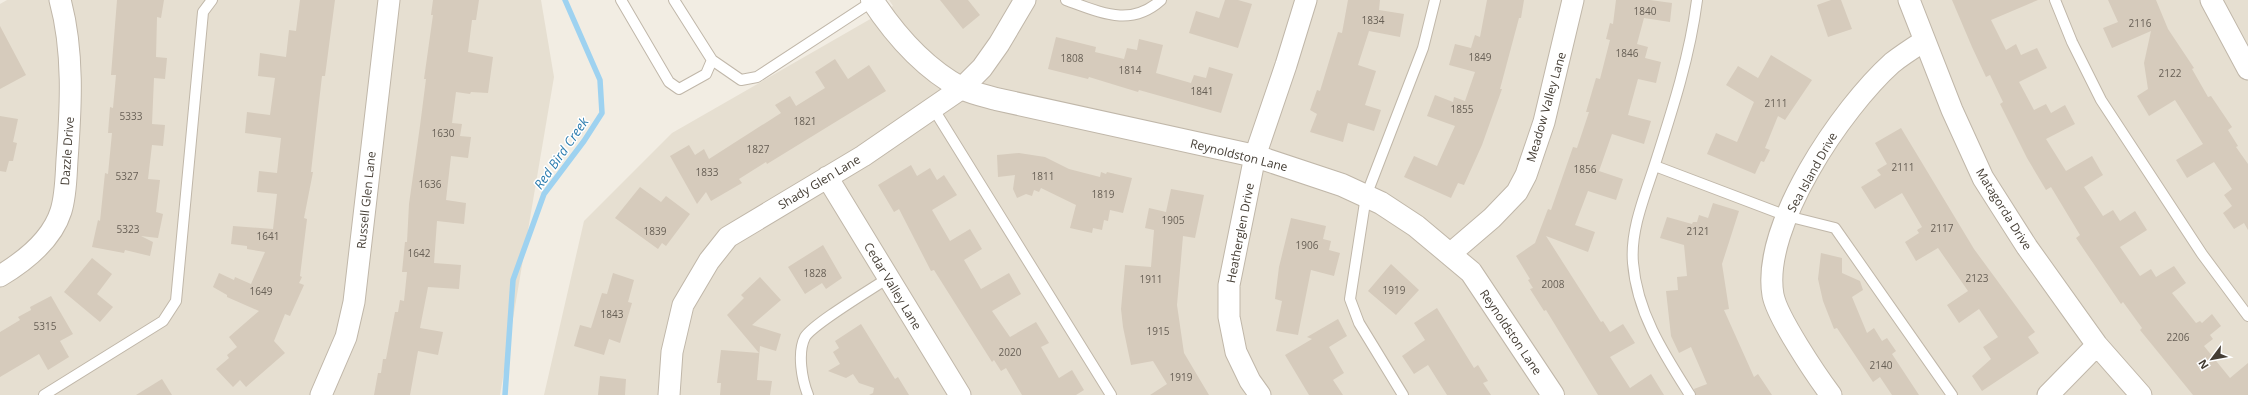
<svg xmlns="http://www.w3.org/2000/svg" width="2248" height="395" viewBox="0 0 2248 395" font-family="'Open Sans',sans-serif">
	<style>
		.residential { fill: #e6dfd1 }
		.lines { fill: none; stroke-linecap: round; stroke-linejoin: round }
		.stream { stroke: #9ed2f0; stroke-width: 5.5 }
		.building { fill: #d6cbbc }
		.service-casing { stroke: #c0b7a9; stroke-width: 12 }
		.minor-casing { stroke: #c0b7a9; stroke-width: 23 }
		.tertiary-casing { stroke: #c0b7a9; stroke-width: 24 }
		.service { stroke: #fff; stroke-width: 10 }
		.minor { stroke: #fff; stroke-width: 21 }
		.tertiary { stroke: #fff; stroke-width: 22 }
		.labels { text-anchor: middle; dominant-baseline: central; stroke-width: 3; stroke-linejoin: round; paint-order: stroke }
		.number-label { font-size: 10px; fill: #686056 }
		.street-label { font-size: 12px; fill: #443d34; stroke: #fff }
		.water-label { font-size: 13px; font-style: italic; fill: #2d7daf; stroke: #fff }
	</style>
	<rect width="100%" height="100%" fill="#f2ede3"/>
	<path class="residential" d="M7 0H541L554 77 500 395H0V4Z
		M889 0H2248V395H544L584 221 672 133 893 6Z"/>
	<g class="lines">
		<path class="stream" d="M505 395 513 280 544 194 584 141 602 113 600 80 565 0"/>
	</g>
	<path class="building" d="M117 0H164L161 18 157 17 156 57 167 58 165 79 154 78 152 124 165 125 163 146 152 145 148 179 160 180 156 212 163 214 158 238 141 236 153 242 150 256 125 250 124 253 92 247 98 220 100 221 105 173 108 174 112 133H108L110 107 113 108 116 75H111Z
		M300 0H335L325 76H322L311 172H313L304 218 307 219 300 276 302 277 299 283 304 285 290 316 285 314 274 341 285 353 246 387 240 380 233 387 216 369 229 358 227 355 237 347 229 337 259 311 227 297V295L213 287 219 273 234 280 235 277 251 284 265 252 247 249V246L231 244 233 226 273 229 277 194 257 192 259 171 277 173 281 138 245 133 247 112 270 115 275 78 258 76 260 53 286 57 289 30 296 31Z
		M433 0H479L476 20H472L468 52 493 57 488 93 471 92 470 94 456 92 452 123 462 124 460 136 471 137 468 158 451 156 446 200 466 203 464 224 437 221 434 263 461 265 459 289 428 287 420 328 443 332 438 355 418 351 410 395H374L378 373H381L383 359H386L395 312H398L400 300 404 301 407 272H402L405 242H407L409 204 420 126 426 79H424L433 15H431Z
		M940 0H968L980 15 963 29Z
		M1225 0H1238L1252 4 1238 48 1189 33 1196 11 1219 18Z
		M1348 0H1380L1379 10 1404 14 1400 37 1369 31 1358 65 1376 71 1365 105 1381 110 1374 131 1348 123 1343 142 1310 132 1317 114 1310 110 1317 90 1320 91 1338 32 1342 33Z
		M1487 0H1524L1521 18H1519L1500 89H1502L1482 145 1464 185 1458 183 1451 198 1404 177 1414 156 1437 166 1455 126 1427 116 1435 95 1453 102 1454 97 1465 101 1475 72 1449 65 1455 44 1471 48 1475 35 1480 37Z
		M1616 0H1650L1672 3 1670 22 1644 18 1637 44 1648 47 1645 58 1661 62 1656 83 1638 79 1628 115 1651 121 1644 144 1612 134 1599 171 1623 179 1616 200 1588 191 1575 225 1595 232 1588 252 1546 236 1601 322 1603 321 1610 332 1623 324 1635 343 1610 357 1630 388 1651 374 1664 395H1598L1546 310 1544 311 1530 289 1533 288 1528 280 1530 279 1516 256 1535 243 1548 209 1551 210 1573 147 1577 148 1589 112H1586L1596 78 1600 79 1610 40 1606 39 1610 23 1613 24Z
		M1831 0H1841L1852 29 1828 37 1817 5Z
		M1952 0H2038L1991 20 2006 50 2016 44 2021 55 2037 48 2047 68 2019 82 2034 110 2046 104 2051 113 2065 105 2075 124 2046 139 2066 171 2092 156 2103 175 2084 187 2103 216 2113 210 2120 221 2135 211 2147 230 2120 247 2140 276 2151 269 2156 277 2174 266 2186 283 2172 293 2196 323 2200 321 2202 323 2212 314 2221 326 2210 335 2213 339 2204 346 2230 378 2248 363V395H2193L2140 330 2142 328 2123 302 2121 304 2076 238 2080 235 2051 187 2046 190 2027 158 2000 104 2003 102 1990 75 1986 77 1972 47Z
		M2108 0H2156L2168 29 2194 68 2192 69 2208 97 2211 96 2232 127 2228 130 2238 146 2236 147 2248 164V230L2244 223 2234 229 2223 213 2232 206 2224 195 2232 189 2214 162 2187 178 2176 160 2203 144 2175 100 2149 116 2137 96 2148 89 2144 63 2151 31 2112 48 2103 28 2118 22Z
		M0 26 26 75 0 89Z
		M1056 37 1096 47 1095 52 1124 59 1127 48 1137 50 1139 39 1163 45 1156 73 1191 83 1194 75 1206 78 1209 67 1233 74 1221 113 1139 90 1138 92 1089 77 1088 79 1048 69Z
		M1771 55 1812 80 1785 120 1778 116 1765 148 1770 150 1764 162 1761 161 1755 174 1707 154 1716 133 1737 142 1754 102 1726 85 1738 66 1758 78Z
		M835 59 848 79 869 65 886 91 767 164 766 162 739 179 742 183 711 201 706 192 697 204 670 156 689 145 695 155 704 149 709 159 781 113 775 105 790 96 796 106 825 88 815 72Z
		M0 116 18 119 13 142 17 143 13 161H9L6 172 0 171Z
		M1901 128 1974 249 2035 332 2028 337 2039 353 1982 391 1972 376 1991 359 1983 347 1998 337 1979 309 1959 323 1947 305 1968 291 1938 248 1916 261 1905 242 1919 233 1917 230 1922 227 1902 193 1875 209 1861 187 1881 175 1877 170 1887 164 1875 143Z
		M1019 153 1045 157 1069 169 1100 177 1101 172 1106 174 1107 172 1132 178 1123 213 1110 210 1108 221 1104 220 1102 230 1093 228 1092 233 1070 228 1076 205 1041 188 1039 192 1034 190 1032 196 1026 194 1017 198 1013 189 1015 175 998 177 997 155Z
		M911 165 917 176 930 168 937 180 944 175 957 195 932 210 950 241 970 229 982 249 964 260 981 289 1009 273 1021 294 992 311 1010 337 1036 322 1049 343 1041 347 1059 378 1072 370 1084 390 1076 395H1022L1006 368 1001 371 994 360 992 362 934 270 931 271 899 209 894 212 878 185Z
		M640 187 661 202 666 196 690 214 666 246 662 243 658 249 615 218Z
		M1171 189 1204 195 1195 238 1183 236 1177 305 1184 353 1209 395H1150L1167 384 1153 361 1131 365 1123 327 1121 309 1125 265 1151 267 1154 230 1145 228 1149 208 1166 212Z
		M1713 203 1739 211 1722 264 1729 309 1724 310 1754 377 1758 374 1772 395H1696L1694 389 1707 384 1691 347 1679 353 1671 336 1666 291 1678 290 1677 277 1687 276 1684 245 1660 238 1667 217 1692 224 1693 222H1697L1699 215 1708 218Z
		M1291 218 1326 226 1323 239 1331 241 1329 250 1340 253 1334 276 1311 270 1298 335 1276 331 1282 301 1275 299 1279 267Z
		M823 245 842 278 826 289 822 283 805 294 788 267Z
		M1821 253 1842 258V273L1860 281 1863 290 1852 297 1867 333 1874 328 1882 341 1887 338 1896 351 1892 354 1919 395H1892L1880 377 1873 382 1837 328 1834 329 1823 301 1818 279Z
		M92 258 112 274 97 294 113 307 100 322 64 292Z
		M1391 264 1419 290 1396 315 1368 291Z
		M613 273 634 280 628 302 632 303 620 343 609 339 604 355 574 346 580 325 591 328 602 293 607 294Z
		M760 277 781 300 752 325 781 334 776 351 760 346 757 380 772 381 770 395H720L721 383H717L721 350 759 353 727 315 744 298 741 295Z
		M51 296 73 334 60 341 69 357 48 370 39 354 0 377V332L20 320 18 317 31 310 30 307Z
		M1437 308 1474 368 1478 365 1488 381 1483 383 1491 395H1447L1428 365 1414 374 1402 356 1425 340 1414 323Z
		M1338 319 1347 336 1329 347 1344 373 1333 380 1343 395H1309L1285 355 1312 339 1307 337Z
		M861 324 895 379 898 377 909 395H869L873 393 874 388 859 383 853 374 846 378 828 371 840 364 833 352 839 348 835 341Z
		M600 376 626 379 625 395H598Z
		M162 379 172 395H136Z"/>
	<g class="lines">
		<defs>
			<path id="service" d="M621 0 669 82 679 89 706 74 712 60 674 0
				M1066 0C1100 12 1130 28 1161 0
				M2055 0 2072 42 2101 100 2202 254 2248 316
				M712 60 741 80 757 77 873 1
				M933 108 1111 395
				M1655 166 1787 216 1835 228 1952 395
				M44 395 163 321 176 301 203 12 212 0
				M808 395C802 380 797 353 805 337 814 323 872 289 888 278
				M1403 395 1359 323 1350 299 1366 196 1423 48 1435 0
				M1690 395C1664 354 1637 313 1633 263 1630 229 1646 193 1656 161 1673 108 1690 55 1697 0"/>
			<path id="minor" d="M1909 0 1952 110 1983 178 2027 247 2097 345 2141 395
				M2211 0 2248 69
				M827 177 960 395
				M1450 254 1492 218 1517 192 1526 175 1544 122 1573 0
				M0 276C25 261 52 240 61 211 66 195 66 176 67 160 71 107 74 51 60 0
				M321 395 346 337 354 302 389 0
				M669 395 672 352 683 305 709 261 728 237 863 156 962 88 982 68 999 44 1025 0
				M1260 395 1250 381 1236 352 1229 317V285L1255 156 1286 65 1306 0
				M1831 395C1816 375 1777 317 1773 295 1761 226 1842 108 1892 63 1902 55 1913 48 1924 41
				M2048 395 2097 345"/>
			<path id="tertiary" d="M872 0C895 35 924 68 961 88 972 93 985 96 996 99L1255 156 1342 185 1381 203 1416 226 1471 272 1553 395"/>
		</defs>
		<use href="#service" class="service-casing"/>
		<use href="#minor" class="minor-casing"/>
		<use href="#tertiary" class="tertiary-casing"/>
		<use href="#service" class="service"/>
		<use href="#minor" class="minor"/>
		<use href="#tertiary" class="tertiary"/>
	</g>
	<g class="labels">
		<g class="number-label">
			<text x="1645" y="11">1840</text>
			<text x="1373" y="20">1834</text>
			<text x="2140" y="23">2116</text>
			<text x="1627" y="53">1846</text>
			<text x="1480" y="57">1849</text>
			<text x="1072" y="58">1808</text>
			<text x="1130" y="70">1814</text>
			<text x="2170" y="73">2122</text>
			<text x="1202" y="91">1841</text>
			<text x="1776" y="103">2111</text>
			<text x="1462" y="109">1855</text>
			<text x="131" y="116">5333</text>
			<text x="805" y="121">1821</text>
			<text x="443" y="133">1630</text>
			<text x="758" y="149">1827</text>
			<text x="1903" y="167">2111</text>
			<text x="1585" y="169">1856</text>
			<text x="707" y="172">1833</text>
			<text x="127" y="176">5327</text>
			<text x="1043" y="176">1811</text>
			<text x="430" y="184">1636</text>
			<text x="1103" y="194">1819</text>
			<text x="1173" y="220">1905</text>
			<text x="1942" y="228">2117</text>
			<text x="128" y="229">5323</text>
			<text x="655" y="231">1839</text>
			<text x="1698" y="231">2121</text>
			<text x="268" y="236">1641</text>
			<text x="1307" y="245">1906</text>
			<text x="419" y="253">1642</text>
			<text x="815" y="273">1828</text>
			<text x="1977" y="278">2123</text>
			<text x="1151" y="279">1911</text>
			<text x="1553" y="284">2008</text>
			<text x="1394" y="290">1919</text>
			<text x="261" y="291">1649</text>
			<text x="612" y="314">1843</text>
			<text x="45" y="326">5315</text>
			<text x="1158" y="331">1915</text>
			<text x="2178" y="337">2206</text>
			<text x="1010" y="352">2020</text>
			<text x="1881" y="365">2140</text>
			<text x="1181" y="377">1919</text>
		</g>
		<g class="street-label">
			<text transform="translate(1546 107) rotate(-74)">Meadow Valley Lane</text>
			<text transform="translate(67 151) rotate(-86)">Dazzle Drive</text>
			<text transform="translate(1239 155) rotate(14)">Reynoldston Lane</text>
			<text transform="translate(1812 172) rotate(-61)">Sea Island Drive</text>
			<text transform="translate(819 182) rotate(-31)">Shady Glen Lane</text>
			<text transform="translate(366 200) rotate(-84)">Russell Glen Lane</text>
			<text transform="translate(2004 209) rotate(58)">Matagorda Drive</text>
			<text transform="translate(1240 233) rotate(-79)">Heatherglen Drive</text>
			<text transform="translate(893 286) rotate(59)">Cedar Valley Lane</text>
			<text transform="translate(1511 332) rotate(56)">Reynoldston Lane</text>
		</g>
		<g class="water-label">
			<text transform="translate(561 153) rotate(-55)">Red Bird Creek</text>
		</g>
	</g>
	<g transform="translate(2212 359) rotate(238)" stroke="#ffffff" stroke-width="3" paint-order="stroke">
	<path d="M0-3L7 15L0 10L-7 15Z" fill="#443d34"/>
	<text y="-6" font-size="11" font-weight="bold" text-anchor="middle" fill="#443d34">N</text>
	</g>
</svg>
